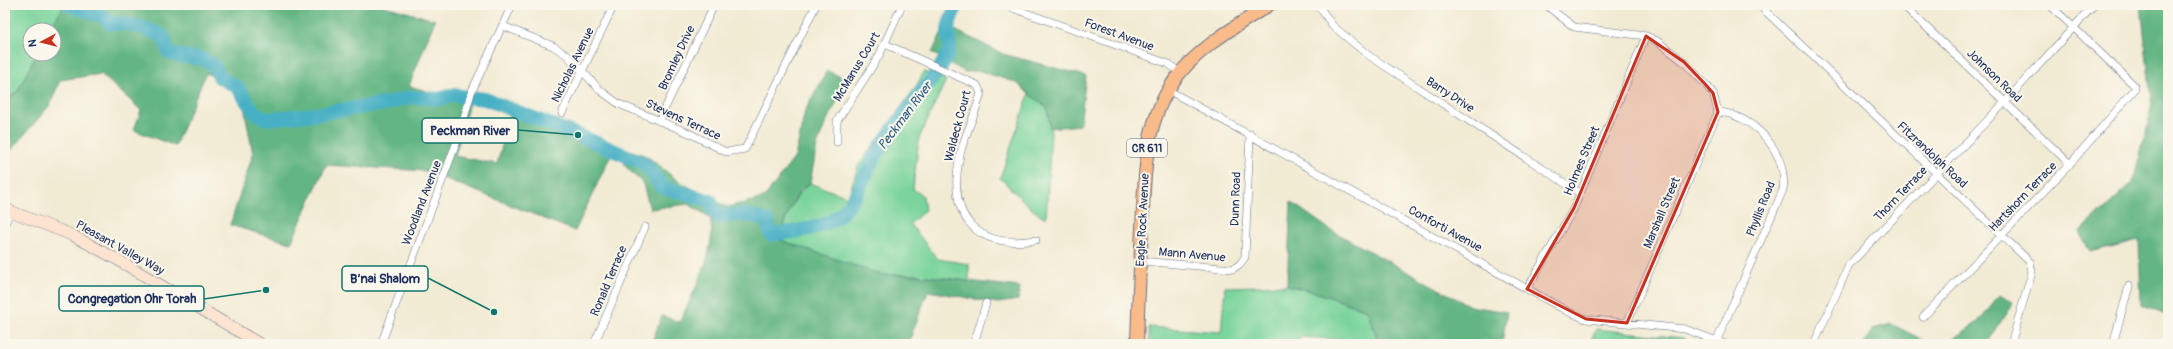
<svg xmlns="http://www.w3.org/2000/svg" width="2173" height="349" viewBox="0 0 2173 349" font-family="Pangolin,sans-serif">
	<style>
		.green { fill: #7ad49b; stroke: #4a827c }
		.forest { fill: #63b683; stroke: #3f7270 }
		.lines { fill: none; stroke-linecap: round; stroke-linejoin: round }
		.river { stroke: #46b0c4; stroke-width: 14 }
		.minor-casing { stroke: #667187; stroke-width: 8 }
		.secondary-casing { stroke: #667187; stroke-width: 12 }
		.primary-casing { stroke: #667187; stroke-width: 14 }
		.minor { stroke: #fff; stroke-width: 7 }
		.secondary { stroke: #fde4d1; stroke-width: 11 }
		.primary { stroke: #fabb8b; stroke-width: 12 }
		.marked { fill: #c8321e; fill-opacity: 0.2; stroke: #c8321e; stroke-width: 3; stroke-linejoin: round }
		.labels { text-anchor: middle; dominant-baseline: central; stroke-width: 4; stroke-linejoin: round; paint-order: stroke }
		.shield { fill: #fbf7ec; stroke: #5e6b89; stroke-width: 1 }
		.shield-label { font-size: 11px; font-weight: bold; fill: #1b2f5e }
		.street-label { font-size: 12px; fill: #1b2f5e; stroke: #fbf7ec }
		.water-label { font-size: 13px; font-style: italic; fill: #2a5c82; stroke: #fbf7ec }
		.leader { fill: none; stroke: #0f766e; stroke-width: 1.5 }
		.callout-dot { fill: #0f766e; stroke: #fbf7ec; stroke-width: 1.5 }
		.callout { fill: #fbf7ec; stroke: #0f766e; stroke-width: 1.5 }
		.callout-label { font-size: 13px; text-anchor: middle; font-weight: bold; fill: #1b2f5e }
	</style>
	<rect width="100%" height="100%" fill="#fbf7ec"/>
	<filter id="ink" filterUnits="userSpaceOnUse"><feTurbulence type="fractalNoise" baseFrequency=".025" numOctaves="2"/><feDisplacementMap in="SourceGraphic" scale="8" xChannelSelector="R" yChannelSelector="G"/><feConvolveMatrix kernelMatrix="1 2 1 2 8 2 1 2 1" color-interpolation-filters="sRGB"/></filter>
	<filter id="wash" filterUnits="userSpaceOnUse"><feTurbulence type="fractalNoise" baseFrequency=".012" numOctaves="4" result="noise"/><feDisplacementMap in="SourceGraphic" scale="16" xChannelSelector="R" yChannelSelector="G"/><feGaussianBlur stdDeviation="0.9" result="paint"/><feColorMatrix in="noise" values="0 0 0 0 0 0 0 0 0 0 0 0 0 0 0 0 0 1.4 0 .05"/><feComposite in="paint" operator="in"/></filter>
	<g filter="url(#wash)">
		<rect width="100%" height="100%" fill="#f2ebd4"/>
		<path class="green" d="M5 5H64L50 30H30V54H37L17 92 5 100Z
			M924 72 946 80 919 138 913 189 923 196 925 210 910 224 938 259 969 264V281L917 275H882L780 240C785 219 792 197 810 183L848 197 858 166 915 88Z
			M1029 94 1047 107 1051 134 1046 218 1034 211 1000 178Z
			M1287 285 1315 292 1367 310 1377 338 1369 341 1300 337 1299 344H1149V327L1221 332 1225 287Z
			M1596 329 1682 338 1697 344H1589Z"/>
		<path class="forest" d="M64 5H381L435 20 409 86 469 103 455 156 497 164 512 109 614 148 575 231 426 171 326 165 291 243 230 225 253 154 241 91 206 73 175 146 134 130 141 110 101 74 60 80 50 105 5 157V100L17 92 37 54H54V30H50Z
			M2141 5H2168V316L2141 305 2139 240 2090 252 2080 232 2133 182 2152 108Z
			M945 25 1003 54 1086 76 1080 125 1050 128 1047 107 1029 94 1017 83 980 71 965 72 932 53Z
			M827 71 849 80 827 120 817 145 810 183 800 190 785 219 780 240 882 275H917L1020 287 1018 300 998 303 928 291 908 344H651L662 316 680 322C693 291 718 252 710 217L688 204 650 209 643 184 625 166 621 147 647 156 678 181 727 207 764 198 795 157 805 111Z
			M1291 202 1329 229 1470 306 1507 312 1502 344H1430L1377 338 1367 310 1315 292 1287 285Z
			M1999 295 2013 302 1987 344H1945L1978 322Z
			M1891 324 1931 344H1864L1873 329Z"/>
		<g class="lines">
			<path class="river" d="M69 5 104 17 111 24C129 23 148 28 164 37L168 52C188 63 212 50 219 77L237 87 254 112 266 119 309 115 389 103 410 97 439 99 453 95 485 99 578 135 645 164 662 187 711 201 714 211 720 217C738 213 750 214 767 221L771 235C791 232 815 230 833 220 855 206 862 179 874 158 884 141 897 123 909 108 922 91 938 74 948 54 952 46 948 39 948 30 949 21 953 13 957 5"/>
		</g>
	</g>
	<g filter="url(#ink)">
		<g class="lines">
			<defs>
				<path id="minor" d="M1004 5 1169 64 1180 73
					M1318 5 1333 26 1368 55 1580 193
					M1546 5 1574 27 1646 36 1657 41 1684 62 1706 85 1713 93 1718 112
					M1759 5 2030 262 2032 272 2011 344
					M1903 5 2070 164
					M503 26 553 46 567 55 601 91 619 104 689 133 726 152 745 149 816 5
					M885 44 977 85 981 93C976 113 966 132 961 151 946 213 972 250 1036 240
					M1168 90 1567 311 1586 319 1685 329 1725 344
					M562 113 614 5
					M659 121 714 5
					M837 142V121L879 56 902 5
					M5 224 10 211
					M1141 261 1233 269 1240 264 1245 257 1250 134
					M1527 289 1574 208 1646 36
					M1923 317 2070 164 2135 89V86L2050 5
					M1627 323 1718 112
					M1717 340 1783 190C1789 153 1753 114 1718 112
					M381 344 460 133 471 93 512 5
					M594 344 645 227
					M974 344 986 303
					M1814 344 1849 265 2005 102 2094 5
					M2113 344 2129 286"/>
				<path id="secondary" d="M5 209 72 235 118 260 260 344"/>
				<path id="primary" d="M1137 344C1138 306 1140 267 1142 229 1145 174 1143 118 1180 73 1204 44 1238 25 1269 5"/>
			</defs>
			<use href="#minor" class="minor-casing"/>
			<use href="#secondary" class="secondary-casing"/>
			<use href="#primary" class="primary-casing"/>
			<use href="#minor" class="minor"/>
			<use href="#secondary" class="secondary"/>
			<use href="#primary" class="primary"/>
		</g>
	</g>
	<path class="marked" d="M1646 36 1684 62 1706 85 1713 93 1718 112 1627 323 1586 319 1527 289 1574 208Z"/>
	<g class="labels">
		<rect class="shield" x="1127" y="139" width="40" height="18" rx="3"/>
		<g class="shield-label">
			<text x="1147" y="148">CR 611</text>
		</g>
		<g class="street-label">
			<text transform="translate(1119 35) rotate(20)">Forest Avenue</text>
			<text transform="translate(677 58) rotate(-65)">Bromley Drive</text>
			<text transform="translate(573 65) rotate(-64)">Nicholas Avenue</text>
			<text transform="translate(857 67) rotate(-59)">McManus Court</text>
			<text transform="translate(1994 76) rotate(44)">Johnson Road</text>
			<text transform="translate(1450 95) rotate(33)">Barry Drive</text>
			<text transform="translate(683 120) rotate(25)">Stevens Terrace</text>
			<text transform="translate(958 126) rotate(-75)">Waldeck Court</text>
			<text transform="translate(1932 155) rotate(43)">Fitzrandolph Road</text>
			<text transform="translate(1582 161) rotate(-67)">Holmes Street</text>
			<text transform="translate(1901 194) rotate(-46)">Thorn Terrace</text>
			<text transform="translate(2023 197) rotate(-46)">Hartshorn Terrace</text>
			<text transform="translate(1236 199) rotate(-88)">Dunn Road</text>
			<text transform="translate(422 203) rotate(-69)">Woodland Avenue</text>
			<text transform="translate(1761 209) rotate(-68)">Phyllis Road</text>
			<text transform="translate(1662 213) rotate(-67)">Marshall Street</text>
			<text transform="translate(1143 220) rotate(-87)">Eagle Rock Avenue</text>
			<text transform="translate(1445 229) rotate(29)">Conforti Avenue</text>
			<text transform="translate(120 248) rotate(29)">Pleasant Valley Way</text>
			<text transform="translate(1192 255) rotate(5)">Mann Avenue</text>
			<text transform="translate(609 281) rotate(-67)">Ronald Terrace</text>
		</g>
		<g class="water-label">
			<text transform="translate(905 116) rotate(-53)">Peckman River</text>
		</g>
	</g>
	<path class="leader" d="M578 135L518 130M494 312L428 278M266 290L204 299"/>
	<g class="callout-dot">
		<circle cx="578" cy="135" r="4"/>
		<circle cx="494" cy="312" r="4"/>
		<circle cx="266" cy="290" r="4"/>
	</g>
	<g class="callout">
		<rect x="422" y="118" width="96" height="25" rx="4"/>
		<rect x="342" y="266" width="86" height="25" rx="4"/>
		<rect x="59" y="286" width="145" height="25" rx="4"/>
	</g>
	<g class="callout-label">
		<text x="470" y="135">Peckman River</text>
		<text x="385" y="283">B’nai Shalom</text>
		<text x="132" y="303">Congregation Ohr Torah</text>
	</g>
	<rect width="2173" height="349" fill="none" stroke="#fbf7ec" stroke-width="20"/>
	<g transform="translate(42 42) rotate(263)"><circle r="19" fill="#fbf7ec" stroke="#a1a7b3"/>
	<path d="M0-3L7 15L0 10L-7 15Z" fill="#c8321e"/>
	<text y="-6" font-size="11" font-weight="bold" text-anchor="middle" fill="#1b2f5e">N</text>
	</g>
</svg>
